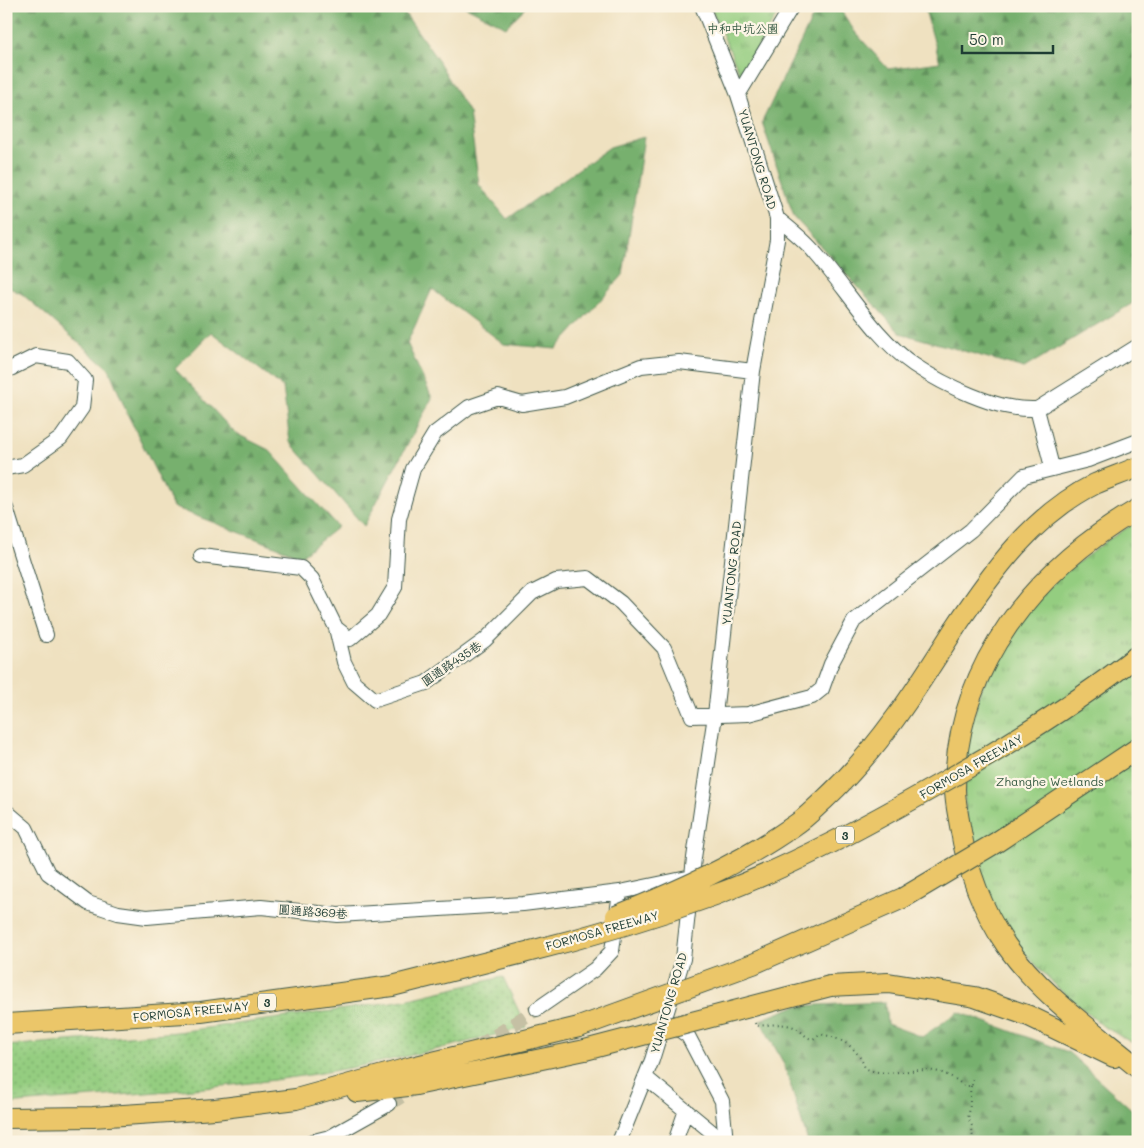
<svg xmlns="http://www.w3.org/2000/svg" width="1144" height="1148" viewBox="0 0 1144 1148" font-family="Mali,'LXGW WenKai TC',sans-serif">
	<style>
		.grass { fill: url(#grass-dots); stroke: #5a855a }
		.forest { fill: url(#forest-firs); stroke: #4b7651 }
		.park { fill: url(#park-tufts); stroke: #5a855a }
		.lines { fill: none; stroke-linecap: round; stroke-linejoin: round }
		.minor-tunnel { stroke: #c5c0a4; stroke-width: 14; stroke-dasharray: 14 7; stroke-linecap: butt }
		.minor-casing { stroke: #3e5649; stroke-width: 16 }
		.highway-casing { stroke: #3e5649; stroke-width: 22 }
		.path { stroke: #3e5649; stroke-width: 2; stroke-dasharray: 1 4; stroke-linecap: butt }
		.minor { stroke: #fff; stroke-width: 14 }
		.highway { stroke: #ebc669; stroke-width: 20 }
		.highway-bridge-casing { stroke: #3e5649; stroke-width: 22; stroke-linecap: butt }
		.highway-bridge { stroke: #ebc669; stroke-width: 20 }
		.labels { text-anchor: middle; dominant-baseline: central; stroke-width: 4.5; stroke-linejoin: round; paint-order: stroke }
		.shield { fill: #fcf5e5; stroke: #617469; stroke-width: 1 }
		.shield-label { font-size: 11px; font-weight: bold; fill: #1f3d34 }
		.park-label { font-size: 12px; fill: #365a43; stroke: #fcf5e5 }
		.street-label { font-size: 12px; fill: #1f3d34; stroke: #fcf5e5 }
	</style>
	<defs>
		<pattern id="grass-dots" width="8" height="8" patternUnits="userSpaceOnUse" patternTransform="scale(1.25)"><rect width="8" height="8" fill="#94cd80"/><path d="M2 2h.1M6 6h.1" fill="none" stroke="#78a86a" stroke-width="1.8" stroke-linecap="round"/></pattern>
		<pattern id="forest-firs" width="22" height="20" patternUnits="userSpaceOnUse" patternTransform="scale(1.25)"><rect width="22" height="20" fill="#77b06e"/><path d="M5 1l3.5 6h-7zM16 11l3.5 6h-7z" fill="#61905b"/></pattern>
		<pattern id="park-tufts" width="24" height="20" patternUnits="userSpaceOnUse" patternTransform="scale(1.25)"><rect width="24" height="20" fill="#94cd80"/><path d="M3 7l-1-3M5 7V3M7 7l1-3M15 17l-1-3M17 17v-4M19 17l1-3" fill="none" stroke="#78a86a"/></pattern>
	</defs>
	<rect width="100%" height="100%" fill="#fcf5e5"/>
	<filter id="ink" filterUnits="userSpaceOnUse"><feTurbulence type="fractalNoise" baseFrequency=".02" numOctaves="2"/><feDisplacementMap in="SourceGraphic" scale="10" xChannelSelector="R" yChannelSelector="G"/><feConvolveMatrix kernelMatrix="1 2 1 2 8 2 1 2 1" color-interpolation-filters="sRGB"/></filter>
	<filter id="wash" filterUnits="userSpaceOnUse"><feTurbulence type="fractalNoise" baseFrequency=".0096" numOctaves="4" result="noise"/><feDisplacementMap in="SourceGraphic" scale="20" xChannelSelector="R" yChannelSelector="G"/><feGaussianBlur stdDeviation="1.12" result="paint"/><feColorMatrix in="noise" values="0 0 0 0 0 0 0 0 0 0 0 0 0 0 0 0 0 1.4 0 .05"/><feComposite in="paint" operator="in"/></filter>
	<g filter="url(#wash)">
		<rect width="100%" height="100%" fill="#efe1c0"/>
		<path class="grass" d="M503 977 526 1027C464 1043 401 1059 338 1070 229 1090 117 1094 6 1104V1046L177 1032 332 1011 405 1000Z"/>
		<path class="forest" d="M6 6H412L404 12 439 62 469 113 479 185 507 219 610 147 644 137 623 275 556 349 504 344 432 289 407 343 432 398 364 526 290 442 283 387 211 332 175 369 235 433 269 450 338 527 301 556 173 507 127 413 109 369 22 294 6 286Z
			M464 6H527L506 27Z
			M818 6H838L855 32 888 69 940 62 924 6H1138V300L1024 368 900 333 794 217 762 122Z
			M885 1002 887 1024 922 1037 958 1012 1068 1052 1138 1115V1142H808L784 1064 760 1020 796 1006Z"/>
		<path class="park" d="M710 6H782L741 76Z
			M1138 521V1046L1103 1026 1059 989 1017 945 994 912 967 830 962 764 980 691 1026 610 1063 574 1108 540Z"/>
	</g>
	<g filter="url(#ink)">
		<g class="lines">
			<path class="minor-tunnel" d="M478 1047 537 1009
				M389 1104 416 1087"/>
			<defs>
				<path id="minor" d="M738 95 792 6
					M777 218C790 229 805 240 816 254 847 289 875 338 914 365 932 377 951 387 971 395 993 404 1013 410 1037 409L1138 346
					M6 371 36 356 68 361 85 380 82 408 61 438 23 465 6 468
					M753 371 679 362 641 366 565 397 522 404 498 397 469 407 435 433 413 469 399 519 395 587 378 615 350 639 336 628 344 662 354 682 375 700 426 683 485 640 532 593 556 581 588 578 621 603 664 648 692 716 748 714 812 697 822 689 831 664 854 621 971 530 1024 476 1088 460 1138 441
					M1037 409 1052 467
					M6 508 46 635
					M201 556 301 568 312 579 336 628
					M6 811 26 828 48 873 88 903 118 913 147 917 261 907 338 915 523 904 620 892 692 877
					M537 1009 595 969 612 951 620 892
					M671 1024 688 1036 722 1101 726 1142
					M645 1077 724 1142
					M310 1142 330 1137 389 1104
					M619 1142 652 1060 683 959 694 858 715 715 753 371 777 240V218L738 95 702 6
					M675 1142 686 1110"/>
				<path id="highway" d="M1138 509C1035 569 956 665 955 789 955 801 958 814 960 826 967 870 981 908 1006 945 1040 994 1092 1030 1138 1068
					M955 628C992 572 1033 515 1095 484 1109 478 1124 473 1138 467
					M830 986 888 983 975 997 1029 1016 1114 1057
					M6 1024 201 1012 392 986 523 953
					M357 1092 416 1085 585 1050
					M6 1118 93 1117 215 1109 296 1099 412 1067 579 1027"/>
			</defs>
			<use href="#minor" class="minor-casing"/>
			<use href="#highway" class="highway-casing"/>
			<path class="path" d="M755 1023 756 1026C769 1025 784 1022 796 1028 803 1032 805 1038 813 1039L820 1034C841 1038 857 1046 865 1068 896 1083 929 1054 964 1086H972V1077
				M971 1086C969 1097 971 1107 968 1118L972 1126 973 1142"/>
			<use href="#minor" class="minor"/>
			<use href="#highway" class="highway"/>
			<defs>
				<path id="highway-bridge" d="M616 916C678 891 740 864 795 825 806 818 815 808 824 800 878 750 916 690 955 628
					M523 953C588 937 652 918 715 895 795 865 871 823 945 781 1012 743 1077 703 1138 655
					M579 1027 753 964 903 898 997 842 1138 748
					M585 1050 830 986"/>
			</defs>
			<use href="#highway-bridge" class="highway-bridge-casing"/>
			<use href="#highway-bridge" class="highway-bridge"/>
		</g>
	</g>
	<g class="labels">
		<g class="shield">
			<rect x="836" y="826.5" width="18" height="17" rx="4"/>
			<rect x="258" y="993.5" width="18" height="17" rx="4"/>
		</g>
		<g class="shield-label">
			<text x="845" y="835">3</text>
			<text x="267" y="1002">3</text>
		</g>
		<g class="park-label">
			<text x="743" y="28">中和中坑公園</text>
			<text x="1050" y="781">Zhanghe Wetlands</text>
		</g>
		<g class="street-label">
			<text transform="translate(758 159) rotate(73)">YUANTONG ROAD</text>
			<text transform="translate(731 573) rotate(-84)">YUANTONG ROAD</text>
			<text transform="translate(451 663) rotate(-34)">圓通路435巷</text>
			<text transform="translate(971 766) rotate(-30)">FORMOSA FREEWAY</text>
			<text transform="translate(313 911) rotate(4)">圓通路369巷</text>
			<text transform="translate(602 930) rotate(-16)">FORMOSA FREEWAY</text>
			<text transform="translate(668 1003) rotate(-74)">YUANTONG ROAD</text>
			<text transform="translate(191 1011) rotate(-6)">FORMOSA FREEWAY</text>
		</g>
	</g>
	<rect width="1144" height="1148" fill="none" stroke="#fcf5e5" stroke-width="25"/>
	<path d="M962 45v8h91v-8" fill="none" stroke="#1f3d34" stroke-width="2.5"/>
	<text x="969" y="45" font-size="15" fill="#1f3d34" stroke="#fcf5e5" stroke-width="4" paint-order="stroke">50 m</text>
</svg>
